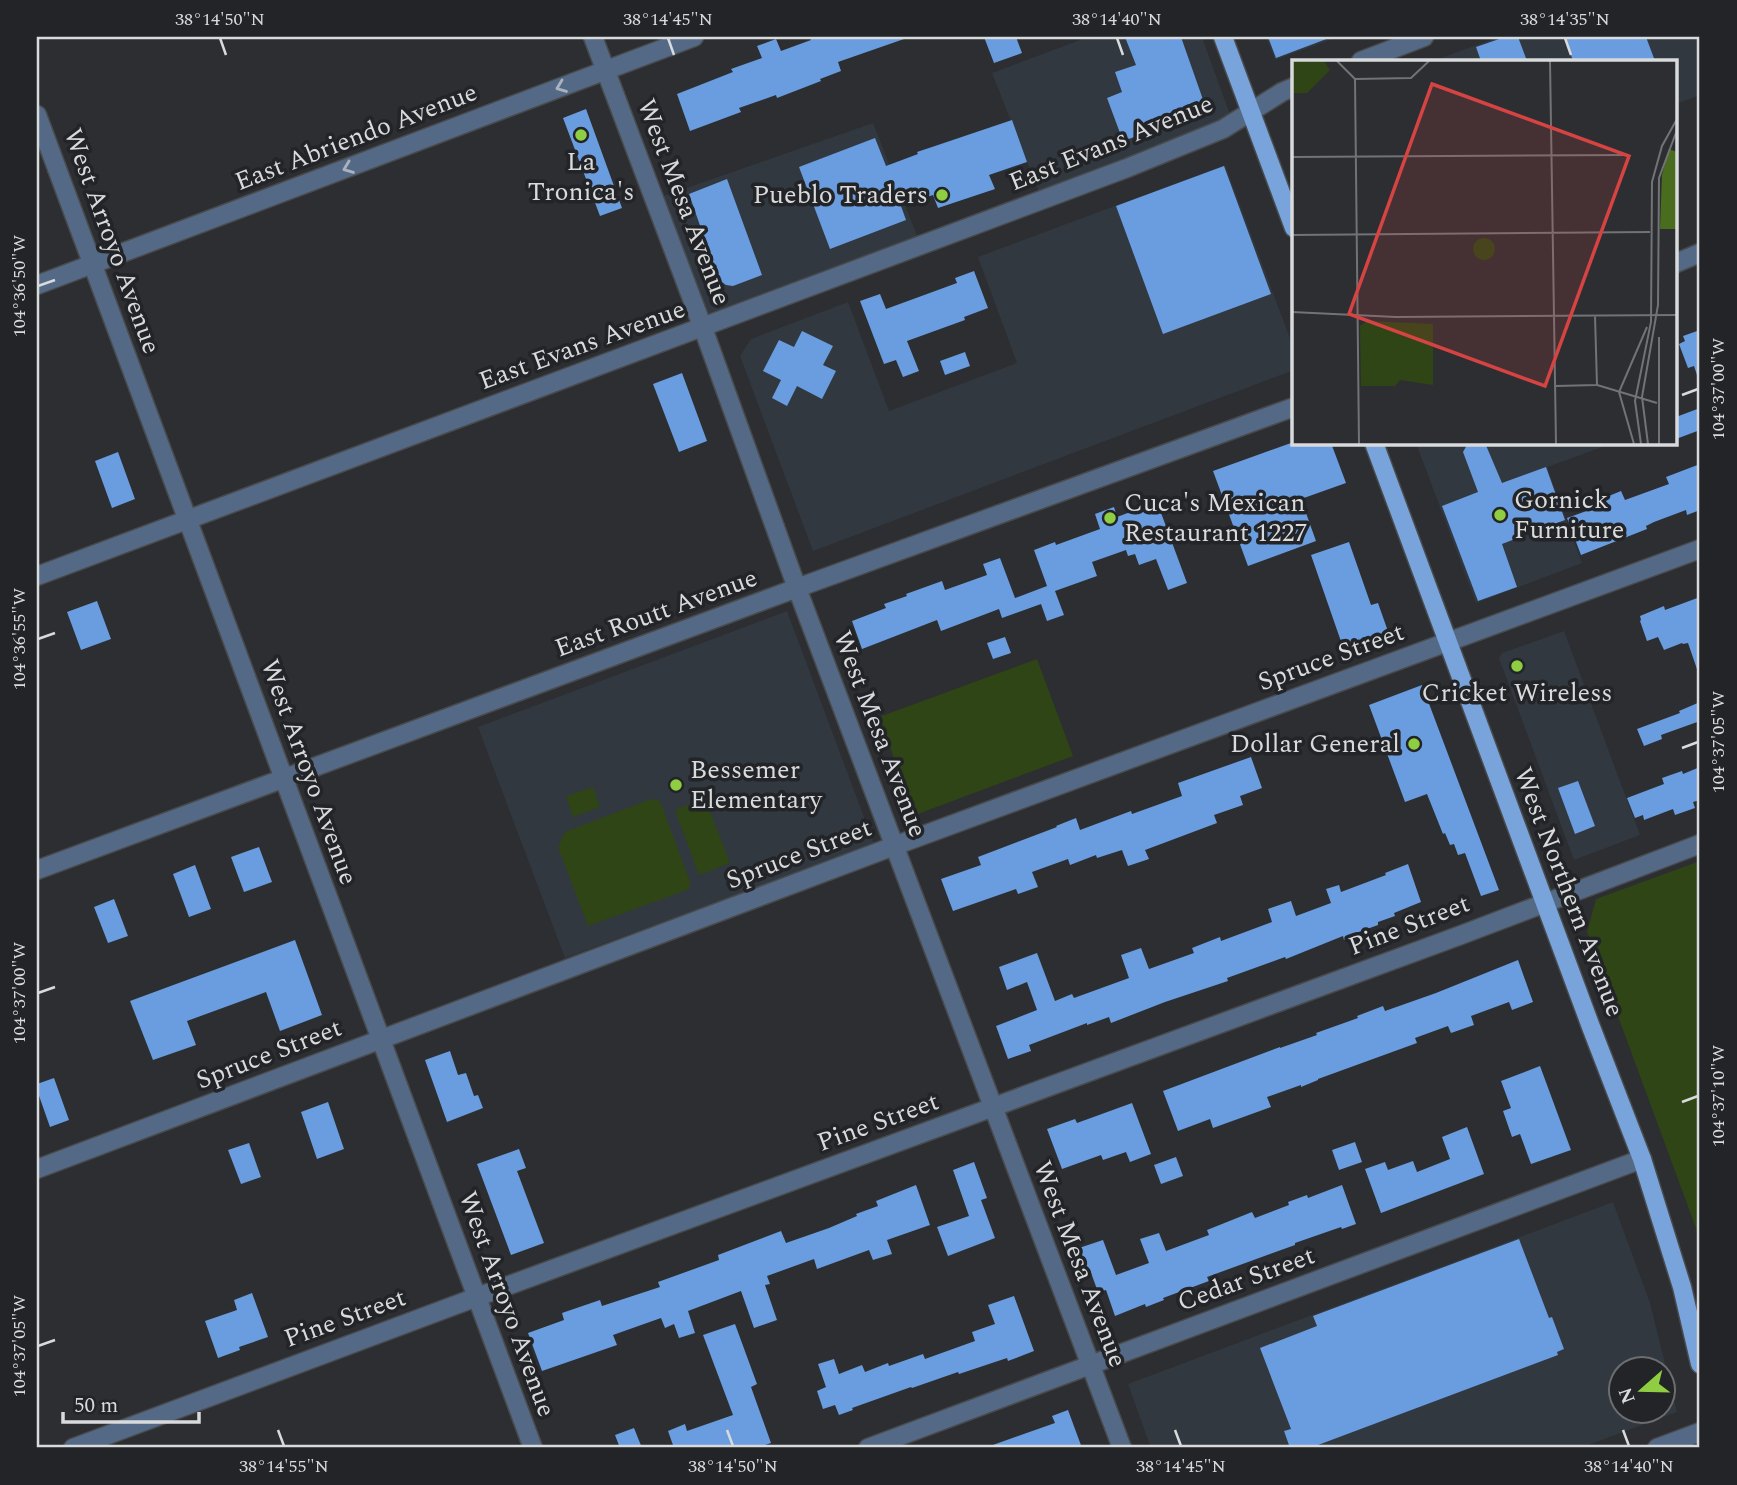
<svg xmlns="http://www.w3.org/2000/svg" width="1737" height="1485" viewBox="0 0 1737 1485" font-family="Spectral,serif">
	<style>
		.built { fill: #323840; fill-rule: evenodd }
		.green { fill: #2f4516 }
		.building { fill: #6a9ddf }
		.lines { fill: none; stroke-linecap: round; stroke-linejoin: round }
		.minor-casing { stroke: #484a4c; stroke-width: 21 }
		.major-casing { stroke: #484a4c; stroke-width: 21 }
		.minor { stroke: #546985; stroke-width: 18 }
		.major { stroke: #78a3db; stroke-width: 18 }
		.oneway { stroke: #aab2be }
		.ticks { fill: none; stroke: #d8dadc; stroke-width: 2.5 }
		.poi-dot { fill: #8fcd42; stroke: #222427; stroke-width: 2.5 }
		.labels { text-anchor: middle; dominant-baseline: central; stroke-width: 7; stroke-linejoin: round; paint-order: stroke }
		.street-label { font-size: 26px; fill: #d8dadc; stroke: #222427 }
		.poi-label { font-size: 26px; fill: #d8dadc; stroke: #222427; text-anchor: start }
		.inset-road { fill: none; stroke: #717375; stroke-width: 2 }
		.view { fill: #d64343; fill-opacity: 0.15; stroke: #d64343; stroke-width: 3.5 }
		.inset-edge { fill: none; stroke: #d8dadc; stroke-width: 3.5 }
		.neatline { fill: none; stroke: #d8dadc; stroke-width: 2.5 }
		.ticks-label { font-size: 18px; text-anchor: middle; fill: #d8dadc }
	</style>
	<rect width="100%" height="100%" fill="#2c2e31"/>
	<path class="built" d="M1079 37H1202L1233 123 1042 200 992 73 1080 40Z
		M1266 37H1338L1275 60Z
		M1499 37H1700V95L1676 104V61H1433Z
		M873 123 921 246 703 328 655 199Z
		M1225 165 1294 349V370L813 551 740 356 751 339 848 302 889 411 1017 363 978 257Z
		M1416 443H1604L1605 446 1547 467 1582 563 1476 603Z
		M787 611 874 844 565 958 478 727Z
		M1564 631 1640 835 1574 860 1499 658 1502 653Z
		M1613 1202 1650 1303 1677 1412 1580 1448H1151L1128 1384ZM1622 1370H1664V1412H1622Z"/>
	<path class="green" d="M1037 659 1073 756 915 815 879 717Z
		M593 787 600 807 573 817 566 796Z
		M705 798 730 863 699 875 675 810Z
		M651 799 660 801 691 884 687 890 588 926 558 847 565 832Z
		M1700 861V1239L1587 932 1596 899Z"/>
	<path class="building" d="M809 37H903L904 39 838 62 841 71 820 79 821 81 777 98 776 95 739 108 741 112 690 131 677 94 733 72 731 69 762 58 757 46 776 39 781 51 811 40Z
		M984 37H1016L1022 53 994 63Z
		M1125 37H1181L1207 111 1123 141 1107 98 1122 92 1115 72 1136 65Z
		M1268 37H1329V38L1276 58Z
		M1505 37H1518L1527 61H1481L1476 47Z
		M1565 37H1646L1655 61H1573Z
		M586 109 622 208 600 216 563 118Z
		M1012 120 1027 162 989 175 995 189 938 208 933 195 901 206 906 220 830 249 799 167 875 138 886 166 918 154 917 152 935 146Z
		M1224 166 1271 294 1163 334 1116 206Z
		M727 179 762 275 733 286 726 285 719 280 689 194Z
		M974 271 988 308 964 317 965 320 907 341 919 371 903 377 896 360 884 364 860 301 880 294 886 309 957 283 955 278Z
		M1700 330V378H1698L1694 366 1688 368 1679 344 1685 341 1683 336Z
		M802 331 833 346 823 365 836 371 822 399 797 386 787 406 772 398 781 380 763 371 779 340 794 347Z
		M965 352 970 366 945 375 940 361Z
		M682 373 707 441 679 452 653 384Z
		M1700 408V430L1676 439V417Z
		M1291 443H1331L1346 483 1301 499 1316 541 1248 566 1213 471Z
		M1468 443H1485L1502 483 1546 467 1565 520 1502 544 1517 587 1478 601 1442 506 1478 492 1463 452Z
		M118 452 135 499 112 508 95 461Z
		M1700 464V510L1687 515 1686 510 1654 522 1646 526 1647 529 1581 555 1567 518 1606 504 1604 498 1621 491 1625 500 1669 484 1666 477Z
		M1157 502 1187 583 1168 590 1156 559 1139 565 1135 554 1128 556 1126 550 1092 562 1097 576 1055 591 1064 615 1047 621 1041 604 1002 618 999 609 941 631 937 620 862 649 852 621 886 608 884 604 907 596 906 594 942 581 945 590 987 575 983 564 1000 558 1015 598 1047 586 1034 550 1055 542 1056 545 1100 529 1095 514 1114 507 1117 517Z
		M1349 542 1371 605 1378 603 1390 637 1345 653 1311 555Z
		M1700 597V672H1698L1688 643 1683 644 1682 643 1664 650 1658 637 1647 641 1640 621 1641 620 1640 616 1664 606 1665 610Z
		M97 601 111 639 81 650 67 612Z
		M1005 637 1011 653 993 659 987 643Z
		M1422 685 1499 890 1481 896 1465 853 1458 855 1454 844 1450 845 1445 833 1443 834 1427 794 1405 802 1369 705Z
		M1700 702V721L1661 735 1662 739 1644 746 1637 729 1680 713 1679 711Z
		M1251 757 1262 788 1240 796 1243 805 1214 815 1217 823 1145 850 1149 859 1128 866 1122 850 1097 858 1096 855 1070 865 1068 859 1032 872 1038 887 1018 894 1016 889 953 911 941 879 981 865 978 857 1057 827 1056 826 1076 818 1080 830 1131 811 1132 814 1182 796 1178 783Z
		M1700 767V800L1693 802 1695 808 1675 815 1673 809 1644 820 1643 815 1635 818 1627 798 1664 784 1662 778 1682 771 1683 774Z
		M1578 781 1595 826 1575 834 1558 788Z
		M259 847 272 882 244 892 231 857Z
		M1408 864 1421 902 1394 913 1395 916 1378 922V925L1356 933 1357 935 1344 940 1343 936 1286 959 1285 957 1227 978 1228 981 1165 1002 1111 1023 1109 1017 1087 1025V1023L1029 1045 1031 1051 1008 1059 996 1026 1037 1010 1027 982 1007 990 999 967 1037 953 1055 1001 1072 994 1074 998 1129 978 1121 955 1141 948 1149 969 1194 953 1192 948 1220 937 1221 941 1272 922 1268 909 1291 901 1296 916 1331 903 1326 889 1339 885 1341 892 1386 875 1385 873Z
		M195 865 211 909 189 917 173 874Z
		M114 899 128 936 108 943 94 907Z
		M295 940 322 1015 280 1031 266 992 187 1021 196 1045 153 1060 130 1001Z
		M1518 960 1533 1002 1512 1010 1509 1002 1471 1016 1474 1025 1451 1033 1448 1026 1415 1038 1417 1043 1318 1079V1080L1301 1087V1085L1267 1097 1271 1107 1213 1128 1210 1119 1178 1131 1163 1091 1280 1047V1048L1317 1035 1316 1033 1358 1018 1357 1016 1383 1006 1385 1011 1436 993Z
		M450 1051 458 1075 466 1073 474 1096 478 1095 483 1108 447 1122 425 1060Z
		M1540 1066 1571 1150 1531 1164 1520 1134 1512 1137 1503 1111 1511 1108 1501 1081Z
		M54 1078 69 1120 50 1127 37 1090V1084Z
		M328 1102 344 1149 317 1159 301 1112Z
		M1132 1103 1151 1154 1130 1162 1126 1152 1103 1160 1101 1155 1062 1169 1047 1129 1075 1119 1077 1123Z
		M1467 1127 1484 1174 1381 1213 1365 1169 1385 1162 1388 1170 1413 1161 1417 1172 1450 1159 1442 1137Z
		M1355 1142 1362 1162 1339 1170 1332 1150Z
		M249 1143 261 1177 241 1184 228 1150Z
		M519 1149 526 1168 517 1171 544 1243 511 1255 477 1164Z
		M1176 1157 1183 1176 1161 1184 1154 1165Z
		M974 1162 987 1198 981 1200 995 1238 948 1256 937 1227 969 1216 953 1170Z
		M916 1185 930 1225 887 1240 892 1254 873 1260 869 1250 817 1269 814 1259 767 1276 770 1284 765 1285 777 1320 754 1328 741 1291 688 1311 695 1333 679 1338 674 1324 665 1328 661 1318 613 1335 617 1345 542 1371 528 1333 564 1320 562 1313 600 1300 602 1306 660 1287 658 1282 719 1260 718 1255 781 1231 786 1243 829 1228 857 1216 856 1214 878 1206 876 1201Z
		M1342 1185 1356 1224 1342 1229 1341 1227 1295 1243V1245L1207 1277 1209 1281 1163 1298 1164 1300 1146 1307 1145 1304 1115 1316 1106 1290 1098 1292 1090 1270 1087 1271 1079 1248 1103 1240 1116 1275 1149 1263 1140 1239 1159 1233 1166 1251 1209 1235 1207 1230 1252 1212 1255 1218 1289 1205 1288 1202 1307 1195 1308 1198Z
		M1519 1239 1549 1318 1552 1317 1564 1349 1557 1352 1558 1355 1310 1448H1290L1284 1431 1291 1429 1260 1348 1317 1326 1313 1316Z
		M252 1293 268 1337 239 1347 240 1350 218 1358 205 1321 237 1310 234 1300Z
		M1014 1296 1034 1351 1008 1361 1007 1358 959 1374 958 1372 912 1388 911 1387 852 1408 853 1410 839 1415 835 1405 823 1409 817 1391 826 1387 818 1364 834 1359 839 1374 862 1365 865 1372 888 1363 889 1366 923 1354 925 1359 975 1341 972 1332 995 1324 988 1305Z
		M735 1324 757 1384 751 1387 771 1443 756 1448H674L668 1431 685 1424 687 1431 733 1415 703 1335Z
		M1068 1410 1082 1448H990V1446L1055 1423 1052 1416Z
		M634 1428 642 1448H620L615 1435Z"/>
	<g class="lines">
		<defs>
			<path id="minor" d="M593 37 703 328 797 588 1122 1448
				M1361 61 1424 37
				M37 115 533 1448
				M1676 263 1700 253
				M37 285 694 37
				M37 576 1127 168 1223 129 1282 92 1294 87
				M37 870 797 588 1294 407
				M37 1169 894 846 1700 549
				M73 1448 477 1297 1461 935 1700 844
				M868 1448 1642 1159
				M1657 1448 1700 1432"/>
			<path id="major" d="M1223 37 1294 228
				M1374 443 1591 1027 1642 1159 1682 1287 1700 1364"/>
		</defs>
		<use href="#minor" class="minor-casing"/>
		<use href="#major" class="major-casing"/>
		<use href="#minor" class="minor"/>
		<use href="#major" class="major"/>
	</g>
	<defs><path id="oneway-chevron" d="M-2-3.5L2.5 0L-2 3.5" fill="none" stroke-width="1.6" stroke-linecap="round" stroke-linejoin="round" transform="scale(1.75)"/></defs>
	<g class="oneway">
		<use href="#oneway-chevron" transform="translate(561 87) rotate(159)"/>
		<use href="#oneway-chevron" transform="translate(348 168) rotate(159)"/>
	</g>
	<path class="ticks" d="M220 38 226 55M668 38 674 55M1117 38 1123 55M1565 38 1571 55M38 286 55 280M1682 395 1698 389M38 639 55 633M1682 748 1698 742M38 993 55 987M1682 1102 1698 1096M38 1346 55 1340M278 1430 284 1446M727 1430 733 1446M1175 1430 1181 1446M1623 1430 1629 1446"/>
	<g class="poi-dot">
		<circle cx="581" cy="135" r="7"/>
		<circle cx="942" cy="195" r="7"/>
		<circle cx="1500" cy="515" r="7"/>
		<circle cx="1110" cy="518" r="7"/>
		<circle cx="1517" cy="666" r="7"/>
		<circle cx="1414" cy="744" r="7"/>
		<circle cx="676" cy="785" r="7"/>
	</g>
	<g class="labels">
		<g class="street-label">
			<text transform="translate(356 137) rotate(-21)">East Abriendo Avenue</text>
			<text transform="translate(1111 143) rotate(-22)">East Evans Avenue</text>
			<text transform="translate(684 202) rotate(69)">West Mesa Avenue</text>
			<text transform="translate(112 241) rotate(70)">West Arroyo Avenue</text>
			<text transform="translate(582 345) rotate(-20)">East Evans Avenue</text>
			<text transform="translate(656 613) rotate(-20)">East Routt Avenue</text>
			<text transform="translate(1331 657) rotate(-20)">Spruce Street</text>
			<text transform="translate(880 734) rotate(69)">West Mesa Avenue</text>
			<text transform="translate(309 772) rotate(70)">West Arroyo Avenue</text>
			<text transform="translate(799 854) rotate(-21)">Spruce Street</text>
			<text transform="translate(1569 892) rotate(69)">West Northern Avenue</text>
			<text transform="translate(1409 925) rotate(-21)">Pine Street</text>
			<text transform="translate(269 1054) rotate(-21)">Spruce Street</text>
			<text transform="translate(878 1122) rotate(-20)">Pine Street</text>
			<text transform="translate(1080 1264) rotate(69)">West Mesa Avenue</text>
			<text transform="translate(1246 1279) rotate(-20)">Cedar Street</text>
			<text transform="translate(507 1304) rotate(70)">West Arroyo Avenue</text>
			<text transform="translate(345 1318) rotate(-20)">Pine Street</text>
		</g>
		<g class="poi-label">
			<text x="581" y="162" text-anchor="middle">La<tspan x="581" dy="30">Tronica's</tspan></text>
			<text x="928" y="195" text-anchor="end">Pueblo Traders</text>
			<text x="1514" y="500">Gornick<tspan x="1514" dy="30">Furniture</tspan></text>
			<text x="1124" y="503">Cuca's Mexican<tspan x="1124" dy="30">Restaurant 1227</tspan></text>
			<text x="1517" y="693" text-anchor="middle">Cricket Wireless</text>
			<text x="1400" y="744" text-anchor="end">Dollar General</text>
			<text x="690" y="770">Bessemer<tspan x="690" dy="30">Elementary</tspan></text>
		</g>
	</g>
	<g transform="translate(1292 60)">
		<rect width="385" height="385" fill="#2c2e31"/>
		<path d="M0 1H32L38 10 15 33H2ZM181 189a11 11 0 1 1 22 0a11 11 0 1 1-22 0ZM75 261 141 264V325L108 320 103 326H69L68 266Z" fill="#2f4516"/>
		<path d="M377 89 385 92V169H368L370 115Z" fill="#4a6c1f"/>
		<path class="inset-road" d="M45 1 63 19 67 384M258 1 264 384M63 19 119 18 137 1M0 97 336 95M0 175 358 172M0 252 104 257 385 255M303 256 305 325 365 343M264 326 304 325M342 384 327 332 355 267M349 384 343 341 359 262 360 122 370 86 385 59M356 384 350 337 366 245 367 118 385 70M367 384V277"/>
		<path class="view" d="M140 24 337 96 253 326 57 254Z"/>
		<rect width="385" height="385" class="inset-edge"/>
	</g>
	<rect width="1737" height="1485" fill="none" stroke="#222427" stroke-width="77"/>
	<g transform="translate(1642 1390) rotate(250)"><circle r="33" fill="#222427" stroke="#6b6d6f" stroke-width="2"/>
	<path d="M0-5L12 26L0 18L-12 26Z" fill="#8fcd42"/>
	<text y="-10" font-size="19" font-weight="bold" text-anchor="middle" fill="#d8dadc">N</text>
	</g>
	<path d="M63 1412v10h136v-10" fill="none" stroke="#d8dadc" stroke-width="3.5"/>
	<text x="74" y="1412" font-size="21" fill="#d8dadc" stroke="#222427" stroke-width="5" paint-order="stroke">50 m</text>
	<rect x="38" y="38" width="1660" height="1408" class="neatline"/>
	<g class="ticks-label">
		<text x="220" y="25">38°14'50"N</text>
		<text x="668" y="25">38°14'45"N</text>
		<text x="1117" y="25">38°14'40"N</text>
		<text x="1565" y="25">38°14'35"N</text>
		<text transform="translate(19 286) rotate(-90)" y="6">104°36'50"W</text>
		<text transform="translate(1718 389) rotate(-90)" y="6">104°37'00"W</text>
		<text transform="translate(19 639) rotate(-90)" y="6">104°36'55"W</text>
		<text transform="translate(1718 742) rotate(-90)" y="6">104°37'05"W</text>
		<text transform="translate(19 993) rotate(-90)" y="6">104°37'00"W</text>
		<text transform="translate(1718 1096) rotate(-90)" y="6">104°37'10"W</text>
		<text transform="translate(19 1346) rotate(-90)" y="6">104°37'05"W</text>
		<text x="284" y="1472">38°14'55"N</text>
		<text x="733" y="1472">38°14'50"N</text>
		<text x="1181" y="1472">38°14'45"N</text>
		<text x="1629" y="1472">38°14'40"N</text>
	</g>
</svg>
